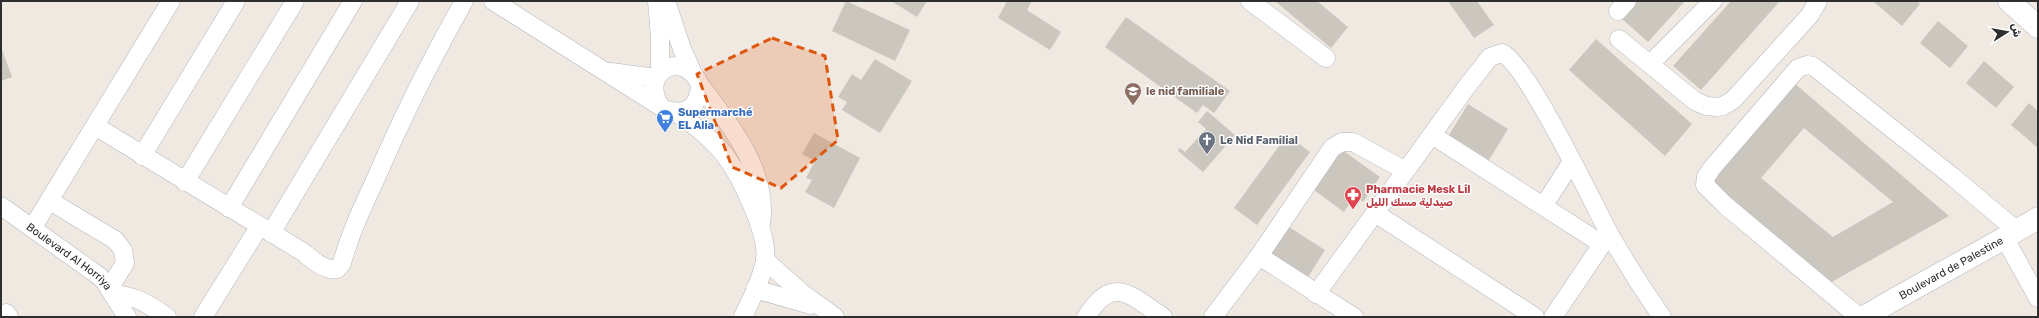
<svg xmlns="http://www.w3.org/2000/svg" width="2039" height="318" viewBox="0 0 2039 318" font-family="Rubik,'Noto Sans Arabic',sans-serif">
	<style>
		.building { fill: #cbc7bf; fill-rule: evenodd }
		.lines { fill: none; stroke-linecap: round; stroke-linejoin: round }
		.minor-casing { stroke: #b4b7c1; stroke-width: 19 }
		.tertiary-casing { stroke: #b4b7c1; stroke-width: 23 }
		.minor { stroke: #fff; stroke-width: 18 }
		.tertiary { stroke: #fff; stroke-width: 22 }
		.marked { fill: #df570e; fill-opacity: 0.2; stroke: #df570e; stroke-width: 3; stroke-dasharray: 8 5; stroke-linejoin: round }
		.labels { text-anchor: middle; dominant-baseline: central; stroke-width: 3; stroke-linejoin: round; paint-order: stroke }
		.education-label { font-size: 11px; font-weight: bold; fill: #785e54; stroke: #fff; text-anchor: start }
		.shop-label { font-size: 11px; font-weight: bold; fill: #366cbe; stroke: #fff; text-anchor: start }
		.worship-label { font-size: 11px; font-weight: bold; fill: #5b616d; stroke: #fff; text-anchor: start }
		.health-label { font-size: 11px; font-weight: bold; fill: #be3a42; stroke: #fff; text-anchor: start }
		.street-label { font-size: 11px; fill: #2e2e2e; stroke: #fff }
	</style>
	<rect width="100%" height="100%" fill="#efe9e1"/>
	<path class="building" d="M846 1 910 30 895 61 832 31Z
		M891 1H927L917 17Z
		M1007 1H1032L1027 10 1061 32 1050 50 998 18Z
		M1275 1H1317L1348 27 1331 48Z
		M1448 1H1477L1494 25 1474 38Z
		M1636 1H1685L1648 42 1621 18Z
		M1731 1H1780L1701 90 1673 66Z
		M1873 1H1917L1920 4 1902 26Z
		M1126 17 1230 91 1214 113 1203 105 1197 113 1105 47Z
		M1938 21 1968 46 1950 68 1920 43Z
		M1596 39 1692 124 1665 156 1569 70Z
		M1 47 12 77 1 81Z
		M875 59 912 81 880 133 842 110 847 102 838 97 852 74 861 80Z
		M1984 61 2014 87 1996 108 1966 83Z
		M1793 82 1949 216 1830 283 1709 182ZM1804 128 1893 202 1833 237 1761 178Z
		M2029 103 2038 111V148L2011 125Z
		M1468 104 1508 129 1489 160 1449 135Z
		M1207 111 1235 135 1203 172 1178 151 1180 148 1185 152 1206 129 1198 122Z
		M814 133 860 158 834 208 805 192 812 180 806 178 815 161 802 154Z
		M1287 135 1310 152 1257 225 1234 208Z
		M1342 150 1380 177 1363 202 1355 196 1344 212 1314 190Z
		M1286 225 1325 250 1308 277 1269 252Z"/>
	<g class="lines">
		<defs>
			<g id="minor">
				<path d="M493 1 666 110C687 116 699 106 700 85 685 49 640 70 659 104"/>
				<path d="M657 1 660 37V73"/>
				<path d="M666 1 682 49 692 71"/>
				<path d="M1250 1 1326 58"/>
				<path d="M1618 11 1627 1"/>
				<path d="M1619 39 1695 101 1706 106 1717 107 1723 106 1733 100 1810 15 1818 1"/>
				<path d="M1650 64 1713 1"/>
				<path d="M611 72 656 78"/>
				<path d="M700 85C730 125 769 171 761 224"/>
				<path d="M675 112C693 124 709 136 723 153 740 174 769 234 765 260 762 279 751 299 743 317"/>
				<path d="M95 126 303 252C313 260 324 271 337 269L342 263C350 233 364 204 377 176 403 115 432 58 464 1"/>
				<path d="M1432 135 1602 244"/>
				<path d="M142 156 236 1"/>
				<path d="M185 182 295 1"/>
				<path d="M50 201 115 240 123 250 125 263 109 289"/>
				<path d="M1544 205 1571 163"/>
				<path id="s1" d="M1 206 99 276 105 282 127 317"/>
				<path d="M229 208 353 1"/>
				<path d="M1375 213 1535 317"/>
				<path d="M33 227 171 1"/>
				<path d="M271 233 410 1"/>
				<path d="M2005 239 2038 298"/>
				<path d="M1259 256 1354 317"/>
				<path d="M765 260 802 293 835 317"/>
				<path d="M755 289 811 305"/>
				<path d="M113 294C137 296 148 304 167 317"/>
				<path d="M1316 294 1468 85 1490 57 1502 53C1527 64 1593 203 1610 235 1626 263 1643 290 1662 317"/>
				<path d="M6 313 9 317"/>
				<path d="M203 317 259 227"/>
				<path d="M1086 317C1113 274 1130 295 1163 317"/>
				<path d="M1213 317 1259 256 1332 148 1342 142H1353L1404 170"/>
				<path d="M1553 317 1609 234"/>
				<path d="M1859 317 1725 205 1705 185 1706 177 1712 168 1798 68 1807 65 1813 66 1953 177 2017 231"/>
			</g>
			<g id="tertiary">
				<path d="M2009 1 2038 27"/>
				<path id="s2" d="M1864 317C1921 283 1981 253 2038 218"/>
			</g>
		</defs>
		<use href="#minor" class="minor-casing"/>
		<use href="#tertiary" class="tertiary-casing"/>
		<use href="#minor" class="minor"/>
		<use href="#tertiary" class="tertiary"/>
	</g>
	<path class="marked" d="M772 38 825 56 838 140 781 188 732 167 697 74Z"/>
	<defs>
		<symbol id="school-pin" viewBox="-11 -11 22 30"><path d="M0 17L-7.5 6A9.5 9.5 0 1 1 7.5 6Z" fill="#8d6e63" stroke="#fff"/><path d="M0-5L7-2L0 1L-7-2ZM-4 1L0 2.5L4 1V4Q0 6-4 4Z" fill="#fff"/></symbol>
		<symbol id="supermarket-pin" viewBox="-11 -11 22 30"><path d="M0 17L-7.5 6A9.5 9.5 0 1 1 7.5 6Z" fill="#3f7fe0" stroke="#fff"/><path d="M-6-5.5h2.5l.6 2H6L4.5 2H-2.5L-4.4-4H-6ZM-1.5 3.2a1.3 1.3 0 1 0 .1 0ZM3 3.2a1.3 1.3 0 1 0 .1 0Z" fill="#fff"/></symbol>
		<symbol id="church-pin" viewBox="-11 -11 22 30"><path d="M0 17L-7.5 6A9.5 9.5 0 1 1 7.5 6Z" fill="#6b7280" stroke="#fff"/><path d="M-1.2-6h2.4v3.5h3.3v2.4h-3.3V6h-2.4V-.1h-3.3v-2.4h3.3Z" fill="#fff"/></symbol>
		<symbol id="pharmacy-pin" viewBox="-11 -11 22 30"><path d="M0 17L-7.5 6A9.5 9.5 0 1 1 7.5 6Z" fill="#e0444e" stroke="#fff"/><path d="M-2-6h4v4h4v4h-4v4h-4v-4h-4v-4h4Z" fill="#fff"/></symbol>
	</defs>
	<g fill-rule="evenodd">
		<use href="#school-pin" x="1123" y="81" width="20" height="27"/>
		<use href="#supermarket-pin" x="655" y="108" width="20" height="27"/>
		<use href="#church-pin" x="1197" y="130" width="20" height="27"/>
		<use href="#pharmacy-pin" x="1343" y="185" width="20" height="27"/>
	</g>
	<g class="labels">
		<g class="education-label">
			<text x="1146" y="91">le nid familiale</text>
		</g>
		<g class="shop-label">
			<text x="678" y="112">Supermarché<tspan x="678" dy="13">EL Alia</tspan></text>
		</g>
		<g class="worship-label">
			<text x="1220" y="140">Le Nid Familial</text>
		</g>
		<g class="health-label">
			<text x="1366" y="189">Pharmacie Mesk Lil<tspan x="1366" dy="13">صيدلية مسك الليل</tspan></text>
		</g>
		<g class="street-label">
			<text stroke="none"><textPath href="#s1" startOffset="85">Boulevard Al Horriya</textPath></text>
			<text stroke="none"><textPath href="#s2" startOffset="100">Boulevard de Palestine</textPath></text>
		</g>
	</g>
	<rect width="2039" height="318" fill="none" stroke="#2e2e2e" stroke-width="4"/>
	<g transform="translate(2007 32) rotate(79)" stroke="#ffffff" stroke-width="3" paint-order="stroke">
	<path d="M0-3L7 15L0 10L-7 15Z" fill="#2e2e2e"/>
	<text y="-6" font-size="11" font-weight="bold" text-anchor="middle" fill="#2e2e2e">ش</text>
	</g>
</svg>
